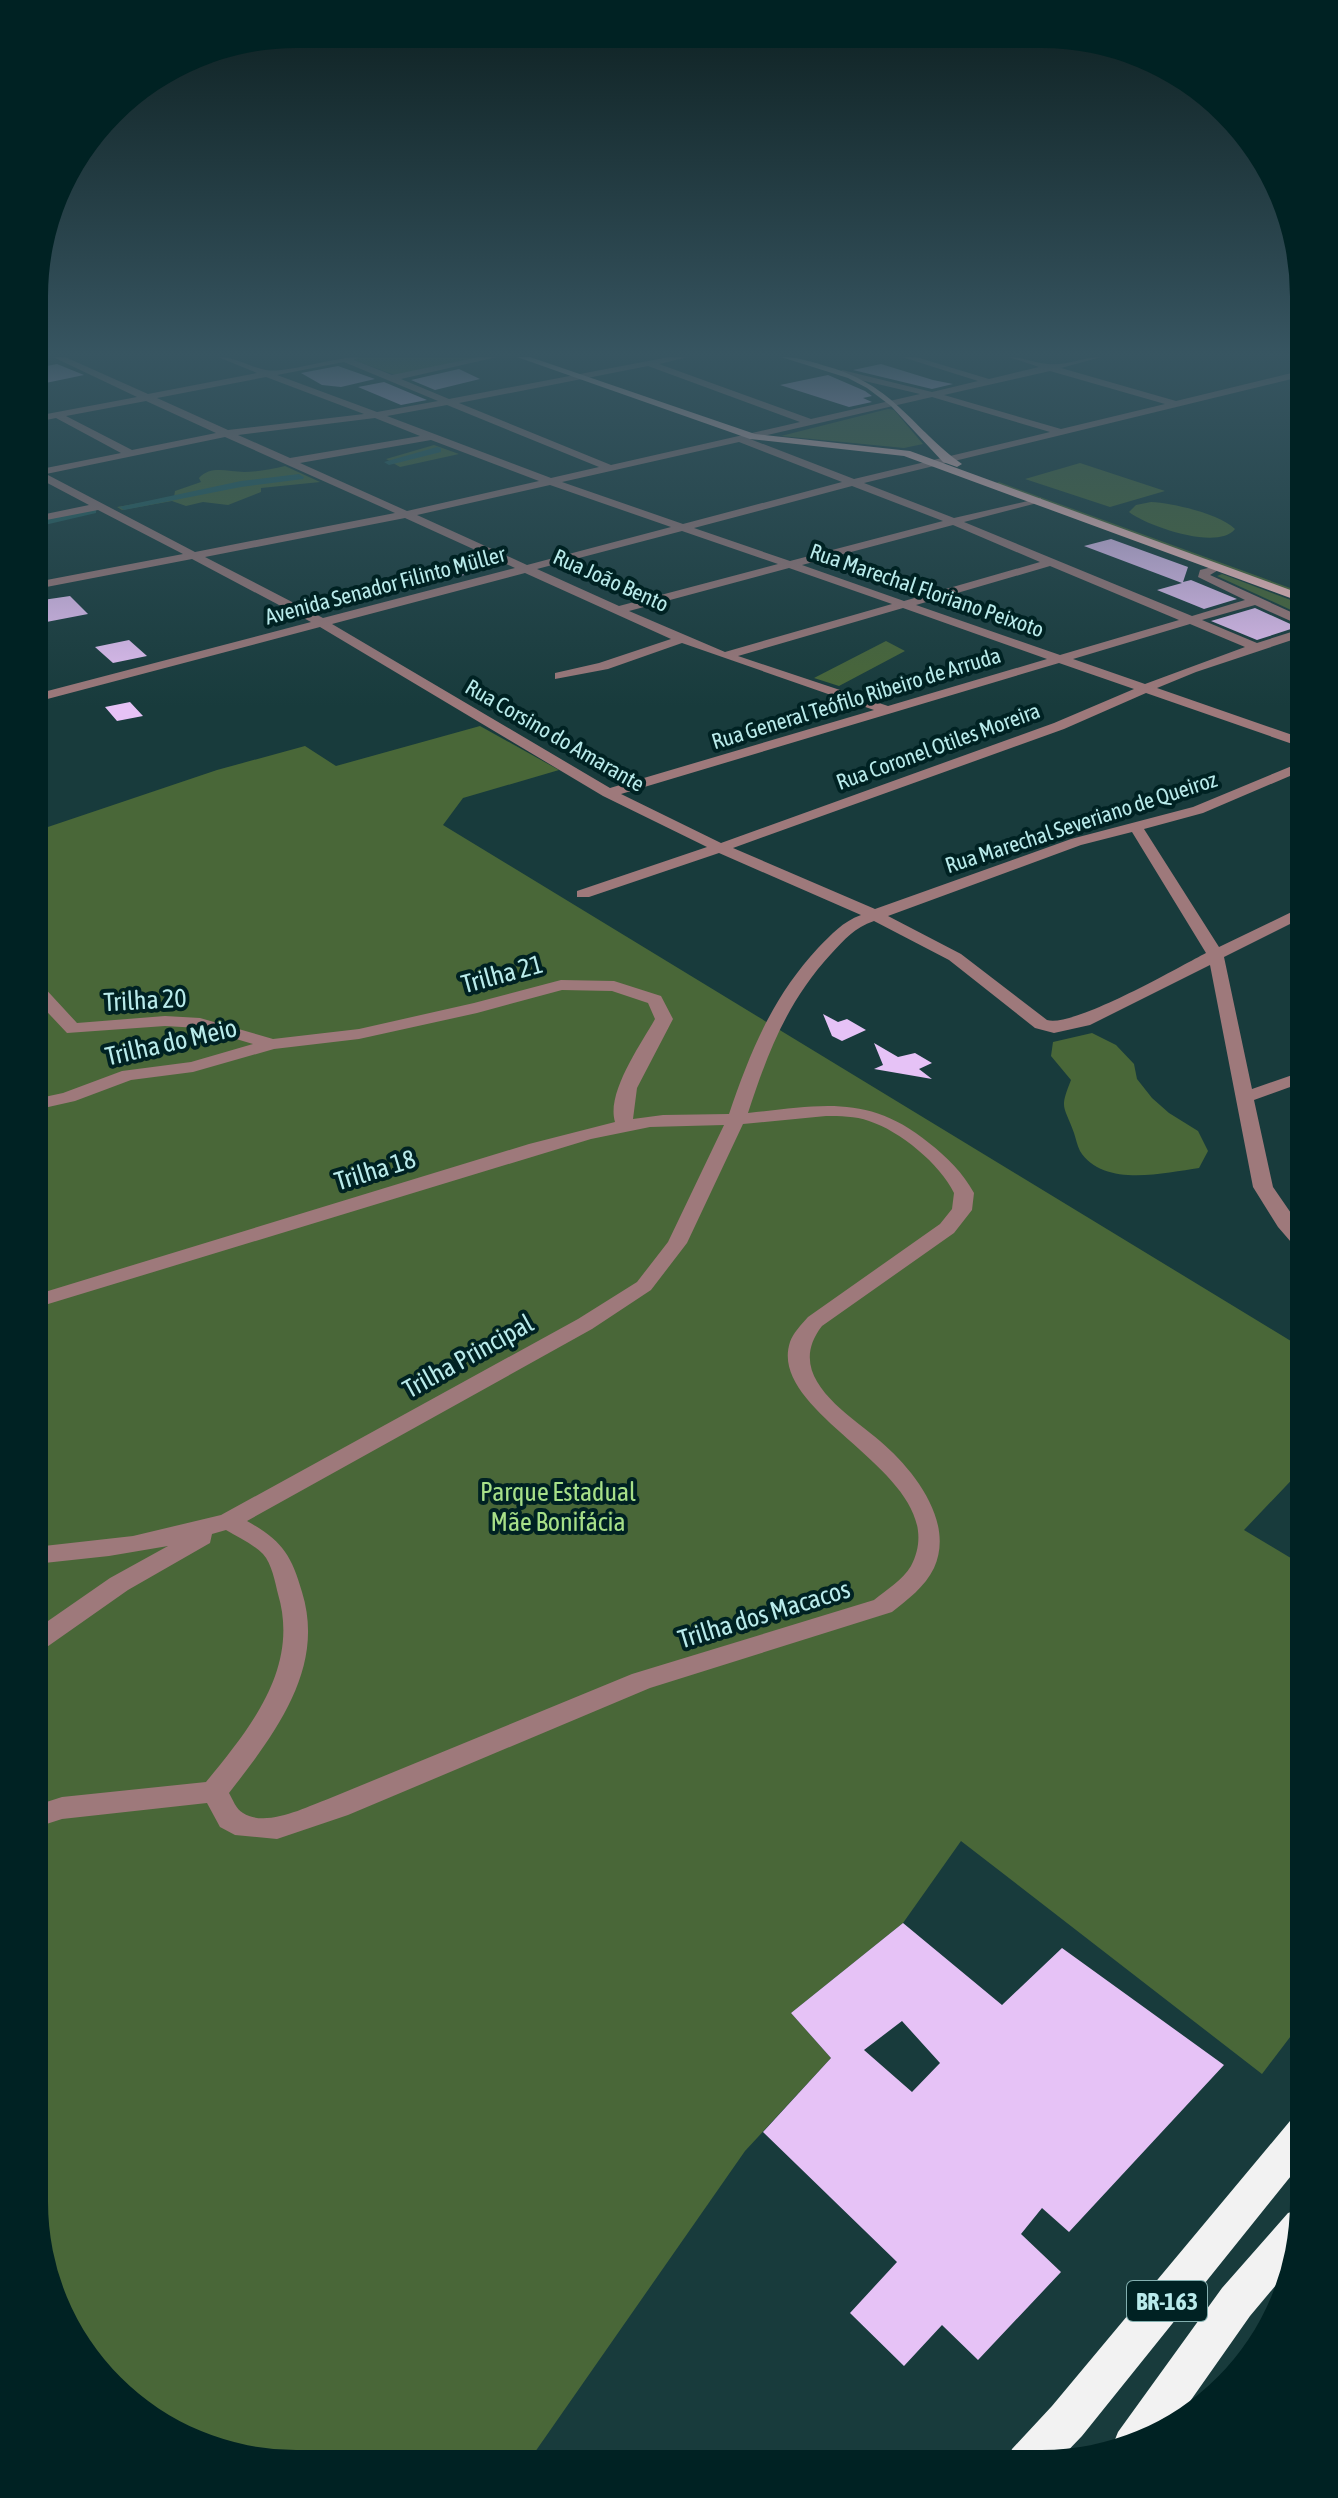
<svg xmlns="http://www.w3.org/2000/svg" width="1338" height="2498" viewBox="0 0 1338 2498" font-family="'Asap Condensed',sans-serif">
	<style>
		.green { fill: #496738 }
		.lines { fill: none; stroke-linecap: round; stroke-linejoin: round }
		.canal { fill: #256060; fill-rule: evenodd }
		.building { fill: #e6c2f6; fill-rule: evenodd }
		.minor { fill: #9e797b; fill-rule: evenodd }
		.major { fill: #fdc1c4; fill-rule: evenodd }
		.highway { fill: #f2f2f2; fill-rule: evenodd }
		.labels { text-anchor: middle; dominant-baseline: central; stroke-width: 8; stroke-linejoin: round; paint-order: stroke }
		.far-street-label { font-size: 22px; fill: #b9ebeb; stroke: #002223 }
		.shield { fill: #002223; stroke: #82afaf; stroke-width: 2 }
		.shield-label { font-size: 24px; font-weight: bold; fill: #b9ebeb }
		.street-label { font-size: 26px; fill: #b9ebeb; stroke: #002223 }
		.park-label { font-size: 26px; fill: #a7e088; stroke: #002223 }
	</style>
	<rect width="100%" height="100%" fill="#183b3c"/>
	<path class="green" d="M359 357H484L395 375 354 360Z
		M888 409 894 410 923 444 904 448 781 436Z
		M434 445 459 454 400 467 386 459Z
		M1080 463 1165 491 1110 507 1025 479Z
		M285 466 320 482 261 488V492L228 505 203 502 186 506 172 501 122 510 117 507 174 497 175 491 201 482 199 478C211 465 228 472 244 472 258 472 272 469 285 466Z
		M999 482 1304 593V596L996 483Z
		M1151 502C1173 503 1220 514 1235 529 1218 551 1147 526 1129 512L1136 505Z
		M1222 574 1304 605V616L1217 576Z
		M886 641 905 651 839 686 814 678Z
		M480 726 559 770 463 798 443 825 1304 1349V1467L1244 1530 1304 1566 1303 2020 1262 2074 961 1841 903 1923 791 2013 831 2058 745 2151 528 2462H262L196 2444 124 2399 48 2286 34 2202 36 831 217 770 305 746 336 766Z
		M1092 1033 1116 1045 1134 1064 1137 1079 1152 1098 1169 1113 1198 1131 1208 1151 1199 1168C1164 1173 1103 1188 1080 1151 1077 1145 1076 1139 1074 1133 1064 1105 1059 1110 1071 1080L1051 1056 1053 1042Z"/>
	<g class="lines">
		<path class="canal" d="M437 447 441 448V452L389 465 384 462Z
			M299 474 304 477 303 479 241 487 124 510 119 507 241 481Z
			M92 508 96 509V513L36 527V521Z"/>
	</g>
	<path class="building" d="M57 364 84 375 36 385V368Z
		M881 364 933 380 953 384 932 389 853 370Z
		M338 366 375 379 341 387 322 385 301 373Z
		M459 369 480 379 435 390 411 380Z
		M828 375 865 391 872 396 863 398 872 402 849 407 780 385Z
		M384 382 427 400 401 405 358 387Z
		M1111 539 1188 567 1183 582 1191 580 1237 599 1204 609 1157 590 1182 583 1084 546Z
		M456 557 482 561 476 566 484 570 460 576 442 567Z
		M70 596 88 614 36 624V601Z
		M1255 608 1297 627 1257 640 1211 621Z
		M129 640 147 656 113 663 95 647Z
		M130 702 143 716 117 721 105 707Z
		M823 1014 838 1022 847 1019 866 1030 842 1041 832 1036Z
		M874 1043 898 1057 915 1053 932 1063 919 1069 932 1079 874 1069 883 1065Z
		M903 1923 1002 2005 1062 1948 1224 2065 1069 2232 1042 2208 1021 2234 1061 2272 978 2360 942 2325 904 2366 850 2313 897 2262 763 2132 831 2058 791 2013ZM902 2021 940 2063 912 2092 864 2050Z"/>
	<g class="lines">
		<path class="minor" d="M53 357H65L148 394 257 373 218 357C236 357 249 367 266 370 284 374 334 357 359 357L354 360 392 375 479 357H497L401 379 449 399 669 357H688L659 364 811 419 920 394 839 375 842 370 932 392 978 381 902 357H916L989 379 1039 367 1009 357C1023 357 1034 363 1048 364 1065 366 1084 357 1101 357L1061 368 1176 401 1304 370V376L864 483 954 518 1041 498V502L964 522 1192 616 1245 600 1198 577 1200 570 1220 565V569L1210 575 1304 618V627L1255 605 1202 620 1257 643 1304 628V636L1196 672 1157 688 1304 739V748L1146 693 1064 729 733 848 875 909 1071 839 1193 807 1304 761V770L1203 813 1144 829 1219 947 1304 906V917L1224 957 1252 1089 1304 1071V1082L1254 1100 1273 1187 1304 1232V1251L1297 1249 1278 1227 1253 1187 1210 965 1090 1025 1054 1033 1035 1028 949 960 874 921C854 928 845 939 831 954 787 1002 768 1052 748 1113 819 1106 868 1093 929 1143 947 1157 963 1173 974 1193L972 1210 954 1233 822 1326C783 1376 847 1413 880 1441 914 1470 955 1522 934 1568 925 1587 907 1600 892 1612L650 1688 348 1815 277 1839 235 1835 220 1827 207 1803 62 1819 34 1828V1806L62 1797 206 1782C250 1728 300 1668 278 1594 275 1582 272 1564 263 1554 253 1544 238 1537 226 1530L212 1534 210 1543 128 1590 44 1649 35 1651V1630L110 1578 168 1546 109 1556 35 1564V1547L133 1536 221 1515 578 1319 637 1282 668 1242 724 1125 650 1127 591 1139 35 1308V1295L529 1144 615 1122C606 1093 641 1044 655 1019L648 1003 612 991 562 990 477 1013 359 1039 274 1049 193 1072 131 1080 75 1101 35 1110V1099L63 1093 122 1071 191 1062 253 1044 199 1028 165 1026 67 1033 35 999V983L41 984 77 1023 165 1016 200 1018 273 1039 359 1029 474 1003 561 980 614 981 661 996 673 1019 637 1088 633 1119 663 1115 729 1114C751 1050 772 998 818 948 832 934 842 922 861 915L719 853 589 897H577V891L707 847 603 796 320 627 36 702V694L311 622 192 559 36 589V582L183 554 98 510 36 522V516L89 505 36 477V470L121 453 56 418 36 422V416L137 397ZM344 362 438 401 377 412 277 375ZM648 366 800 422 611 465 459 403ZM1050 371 1165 404 1061 429 944 395ZM266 377 364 414 228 430 157 398ZM932 397 1050 432 854 479 750 439ZM146 401 216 433 132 450 66 416ZM447 405 599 467 551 478 387 416ZM375 418 420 436 290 458 238 435ZM225 437 395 513 195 552 46 474ZM431 440 539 481 407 511 300 463ZM739 442 842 482 683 524 562 482ZM550 485 671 527 527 565 417 515ZM852 486 943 521 790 561 694 528ZM405 518 515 568 323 618 205 557ZM953 525 1040 562 904 601 802 565ZM682 531 778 564 619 606 537 569ZM1050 566 1179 620 1060 655 916 605ZM789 568 892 604 725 652 629 611ZM525 573 671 639 599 663 555 673V679L608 669 682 643 874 710 610 788 332 624ZM903 608 1047 659 888 706 738 656ZM1190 624 1245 647 1145 684 1073 659ZM1059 663 1134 689 1054 723 721 843 621 794ZM1132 832 1206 953C1177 968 1073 1028 1047 1020L961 954 888 916 1081 845ZM826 1116C840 1116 855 1116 869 1121 900 1131 940 1164 954 1193L952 1209 940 1224 808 1317C801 1325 793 1333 790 1342 765 1418 958 1476 911 1566 903 1580 886 1590 874 1600L632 1674 328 1799C306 1807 266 1828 243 1813 236 1809 233 1800 229 1793 274 1735 326 1669 302 1592 291 1554 282 1541 247 1521L592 1329 651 1290 687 1243 743 1124Z"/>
		<path class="major" d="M517 357H530L755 434 910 451 1304 595V603L904 456 750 439Z
			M781 357C798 357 813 362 829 367 895 386 912 428 962 464L957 467 943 462 891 406 867 388 848 378Z"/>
		<path class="highway" d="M1303 2116V2161L1082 2436 1058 2461 1006 2464 1012 2449 1052 2406 1290 2121Z
			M1303 2208 1292 2266 1250 2316 1172 2427 1126 2450 1114 2452 1112 2447 1118 2432 1222 2288 1288 2213Z"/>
	</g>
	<linearGradient id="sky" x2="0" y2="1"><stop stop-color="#0d2021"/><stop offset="0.5" stop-color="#375561"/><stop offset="1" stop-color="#375561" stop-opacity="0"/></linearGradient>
	<rect width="1338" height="707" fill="url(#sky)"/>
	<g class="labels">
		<g class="far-street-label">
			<text transform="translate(611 580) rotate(24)">Rua João Bento</text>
			<text transform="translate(385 585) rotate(-15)">Avenida Senador Filinto Müller</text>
			<text transform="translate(927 590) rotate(19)">Rua Marechal Floriano Peixoto</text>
			<text transform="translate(856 698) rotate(-17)">Rua General Teófilo Ribeiro de Arruda</text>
			<text transform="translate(555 735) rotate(30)">Rua Corsino do Amarante</text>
			<text transform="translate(938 746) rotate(-20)">Rua Coronel Otiles Moreira</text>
			<text transform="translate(1081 822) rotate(-18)">Rua Marechal Severiano de Queiroz</text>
		</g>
		<rect class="shield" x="1127" y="2281" width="80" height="40" rx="6"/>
		<g class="shield-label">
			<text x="1167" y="2301">BR-163</text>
		</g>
		<g class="street-label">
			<text transform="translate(502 974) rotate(-15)">Trilha 21</text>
			<text transform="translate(145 1000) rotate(-3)">Trilha 20</text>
			<text transform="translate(171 1042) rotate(-13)">Trilha do Meio</text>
			<text transform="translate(375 1170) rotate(-17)">Trilha 18</text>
			<text transform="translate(468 1356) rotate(-29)">Trilha Principal</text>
			<text transform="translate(764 1614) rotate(-17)">Trilha dos Macacos</text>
		</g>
		<g class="park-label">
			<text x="558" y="1492">Parque Estadual<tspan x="558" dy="30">Mãe Bonifácia</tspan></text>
		</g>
	</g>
	<path d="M0 0H1338V2498H0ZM296 48H1042A248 248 0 0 1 1290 296V2202A248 248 0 0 1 1042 2450H296A248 248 0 0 1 48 2202V296A248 248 0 0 1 296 48Z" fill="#002223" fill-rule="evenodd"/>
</svg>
